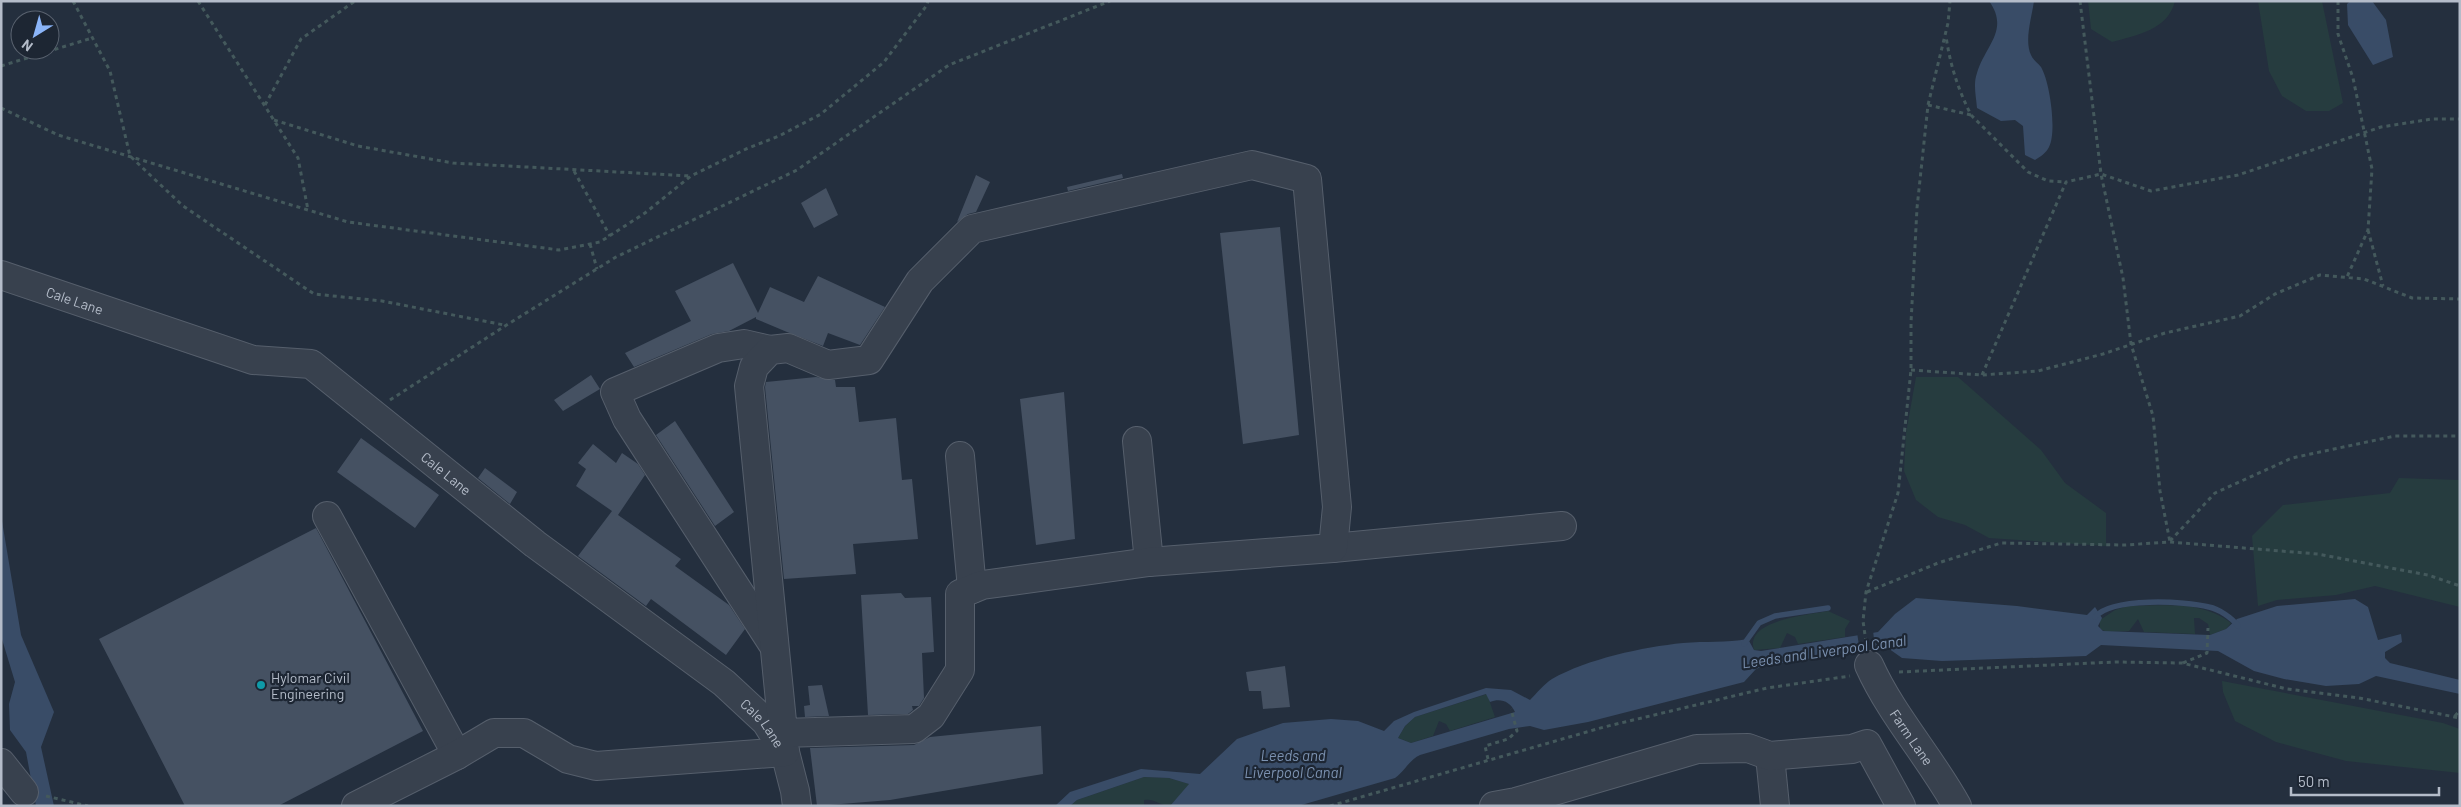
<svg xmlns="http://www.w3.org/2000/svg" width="2461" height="807" viewBox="0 0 2461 807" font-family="Barlow,sans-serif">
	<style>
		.green { fill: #263c3f }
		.water { fill: #394c67; fill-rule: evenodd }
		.pier { fill: #242f3e }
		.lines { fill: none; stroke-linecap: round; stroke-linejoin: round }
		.stream { stroke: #394c67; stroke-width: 5.5 }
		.building { fill: #455162 }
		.minor-casing { stroke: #565f6c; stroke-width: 30 }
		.path { stroke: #44595c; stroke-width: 3; stroke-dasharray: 4 4; stroke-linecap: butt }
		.minor { stroke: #38414e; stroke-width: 28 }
		.culture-dot { fill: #0f9aa8; stroke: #1d2633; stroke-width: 2 }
		.labels { text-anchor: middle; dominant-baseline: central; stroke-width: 4.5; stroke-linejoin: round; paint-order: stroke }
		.street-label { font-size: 14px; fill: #b4bcc9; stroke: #1d2633 }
		.poi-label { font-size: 14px; fill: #b4bcc9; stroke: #1d2633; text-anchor: start }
		.water-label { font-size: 15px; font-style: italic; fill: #7c92b1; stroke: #1d2633 }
	</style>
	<rect width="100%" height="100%" fill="#242f3e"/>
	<path class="green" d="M2088 1H2175C2168 30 2137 35 2112 42L2091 29Z
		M2258 1H2322L2343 103 2329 111H2306L2282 96 2269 71Z
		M1916 377H1958L2041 450 2065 483 2106 513V546L1989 538 1965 525 1938 517 1916 500 1904 471 1906 433Z
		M2399 478 2460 480V607L2375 586 2336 595 2277 600 2258 606 2252 536 2283 505 2390 493Z
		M2128 606C2164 606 2201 600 2231 623L2226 629 2210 635 2208 624 2199 618H2194L2195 634 2144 632 2138 619 2129 631 2107 632 2100 629V620L2115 610Z
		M1828 611 1850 621 1845 629V637L1798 644 1795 637 1787 633 1780 648 1754 650C1744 620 1808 615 1828 611Z
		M2222 681 2443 723 2460 729V773L2346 761 2276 742 2235 721 2223 692Z
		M1487 694 1495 717 1450 731 1446 724 1439 721 1433 736 1411 743 1398 738 1405 726 1415 717Z
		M1144 777 1169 778 1190 784 1170 806C1160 806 1155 798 1144 800V806H1070L1077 800Z"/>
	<path class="water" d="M1989 1H2034C2032 16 2024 41 2031 55 2033 60 2038 63 2041 67 2050 82 2057 132 2049 147 2046 153 2040 157 2035 160L2025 155 2023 126 2015 120 2001 121 1977 108C1976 96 1973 84 1977 73 1985 46 2010 30 1989 1Z
		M2350 1H2372L2386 20 2393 57 2373 65 2348 25 2347 4Z
		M1 515 21 635 54 712 41 747 54 806H36L26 752 10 730 9 704 15 682 1 636Z
		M1916 598 2017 606 2087 615 2095 607 2102 618 2098 626 2103 631 2210 635 2226 629 2237 619 2277 606 2355 599 2368 607 2378 640 2401 634 2402 642 2385 652V658L2390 663 2460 680V694L2376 676 2359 684 2326 686 2284 679 2254 671 2218 651 2101 645 2086 656 1942 661 1902 658 1885 646 1764 666 1756 669 1744 682 1588 722 1544 730 1530 726 1509 729 1420 755C1409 760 1405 771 1395 778L1298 806H1170L1189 784 1169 778 1144 777 1077 800 1070 806H1055L1070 792 1141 769 1200 774 1237 739 1283 723 1331 719 1358 721 1384 731 1394 721 1414 712 1486 688 1511 690 1530 700C1537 693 1544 684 1552 679 1587 659 1643 647 1683 643 1706 641 1726 643 1748 639L1754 650 1761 651 1878 632 1895 614ZM1486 694 1490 702C1500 698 1510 701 1515 712L1411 743 1398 738 1405 726 1415 717Z"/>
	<path class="pier" d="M1873 630 1875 650 1860 653 1857 632Z"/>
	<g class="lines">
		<path class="stream" d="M2095 617C2112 597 2185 601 2209 607 2219 609 2232 618 2238 626
			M1744 644 1759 623 1775 616 1828 608"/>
	</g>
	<path class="building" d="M1122 174 1123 178 1068 191 1067 187Z
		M976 175 990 182 976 212 968 214 957 222Z
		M826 188 838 215 814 228 801 203Z
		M1280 227 1299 435 1243 444 1220 233Z
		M733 263 758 313 770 287 804 302 818 276 885 307 860 345 828 333 823 346 787 332 756 319V317L729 331 712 334 634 367 625 353 691 321 675 291Z
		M591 375 600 389 563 411 554 400Z
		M816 377 835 380 836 387H855L859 422 896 418 902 480 912 479 918 539 853 544 856 574 784 579 765 387 766 382Z
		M1064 392 1075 539 1036 545 1020 399Z
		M675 421 734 512 715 526 656 435Z
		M361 438 439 495 415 528 337 472Z
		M593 444 616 463 622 453 638 464 645 475 618 515 681 559 675 566 729 605 745 629 726 655 651 599 646 606 578 556 612 511 576 486 586 469 578 463Z
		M485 468 517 492 510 504 478 478Z
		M316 528 423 731 278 806H185L99 639Z
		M901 593 905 598 931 597 934 652 922 653 924 698 919 706H912L913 710 908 714 868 715 861 595Z
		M1285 666 1290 707 1263 709 1261 691H1249L1246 672Z
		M822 685 829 716 805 717 804 706 810 705 808 686Z
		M1041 726 1043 774 890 800 817 806 810 748 914 745 930 737Z"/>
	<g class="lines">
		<defs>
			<g id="minor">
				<path id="s1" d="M1 275 253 360 311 364 535 544 724 683 766 722 785 752 795 791 797 806"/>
				<path d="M770 350 744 344 718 348 615 392 627 419 772 643"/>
				<path d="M1137 441 1149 562"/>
				<path d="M960 456 972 589"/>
				<path d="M327 516 457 755"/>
				<path d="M1333 548 1562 526"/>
				<path id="s2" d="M1869 665C1892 716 1930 757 1957 806"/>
				<path d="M1770 756 1775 806"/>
				<path d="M1 763 24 792"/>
				<path d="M356 806 457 755 494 733H524L568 759 596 766 785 752 749 386 754 367 770 350 788 348 828 365 869 360 920 281 972 229 1252 165 1307 179 1337 507 1333 548 1149 562 982 585 960 594V670L931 716 914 729 783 733"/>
				<path d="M1494 806 1516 802 1697 749 1748 748 1770 756 1852 749 1867 744 1901 806"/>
			</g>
		</defs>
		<use href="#minor" class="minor-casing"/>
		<path class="path" d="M73 1 110 71 130 156 183 206 314 294 382 301 504 325
			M198 1 298 158 308 210
			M2080 1 2101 174 2123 278 2131 344 2153 416 2160 491 2170 542
			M2338 1V34L2353 78 2372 169 2368 230 2347 277
			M1 66 92 38
			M265 105 301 39 355 1
			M1928 105 1971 115C1958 89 1950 65 1946 36
			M1 108 58 135 348 222 559 250 600 242 645 213 691 176 746 149 779 136 821 114 884 62 927 5 928 1
			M1971 115 2028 172 2048 181 2066 182
			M274 120 358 146 453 163 691 176
			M574 171 610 236
			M2368 230 2383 286
			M590 244 597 269
			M1911 370 1982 375 2038 371 2103 354 2165 333 2240 316 2275 294 2320 275 2364 279 2412 298 2460 299
			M1982 375 2066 182 2101 174 2151 191 2238 175 2381 127 2432 119H2460
			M390 400 505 326 616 257 797 170 949 65 1110 1
			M2170 541 2215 493 2292 458 2395 436H2460
			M1867 592 1938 563 2001 543 2125 545 2170 542 2318 554 2428 575 2460 586
			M1866 642 1863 621 1866 592 1898 493 1911 370V323L1917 208 1928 105 1948 23 1950 1
			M2183 663 2207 653 2208 628
			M1899 672 2115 662 2182 663 2287 689 2359 698 2460 718
			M2455 716 2460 710
			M1488 759 1485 746 1508 739 1517 731 1511 709
			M46 796 88 806
			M1330 806 1604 727 1767 688 1850 676"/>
		<use href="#minor" class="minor"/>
	</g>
	<circle class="culture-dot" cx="261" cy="685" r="5"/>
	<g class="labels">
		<g class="street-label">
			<text stroke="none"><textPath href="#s1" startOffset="78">Cale Lane</textPath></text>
			<text stroke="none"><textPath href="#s1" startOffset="498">Cale Lane</textPath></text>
			<text stroke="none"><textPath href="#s1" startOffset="902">Cale Lane</textPath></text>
			<text stroke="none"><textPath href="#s2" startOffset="84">Farm Lane</textPath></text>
		</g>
		<g class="poi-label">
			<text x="271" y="677">Hylomar Civil<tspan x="271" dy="16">Engineering</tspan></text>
		</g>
		<g class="water-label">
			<text transform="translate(1824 651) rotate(-8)">Leeds and Liverpool Canal</text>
			<text x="1293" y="755">Leeds and<tspan x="1293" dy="17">Liverpool Canal</tspan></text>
		</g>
	</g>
	<rect width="2461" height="807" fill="none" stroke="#b4bcc9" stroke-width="5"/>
	<g transform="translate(35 35) rotate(217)"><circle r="24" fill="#1d2633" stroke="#59626f"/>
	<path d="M0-4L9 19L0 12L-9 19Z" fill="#8ab4f8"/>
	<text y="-8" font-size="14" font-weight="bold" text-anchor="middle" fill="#b4bcc9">N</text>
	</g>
	<path d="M2291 787v8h148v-8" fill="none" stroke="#b4bcc9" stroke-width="2.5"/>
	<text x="2298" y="787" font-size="15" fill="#b4bcc9" stroke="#1d2633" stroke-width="4" paint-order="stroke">50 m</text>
</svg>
